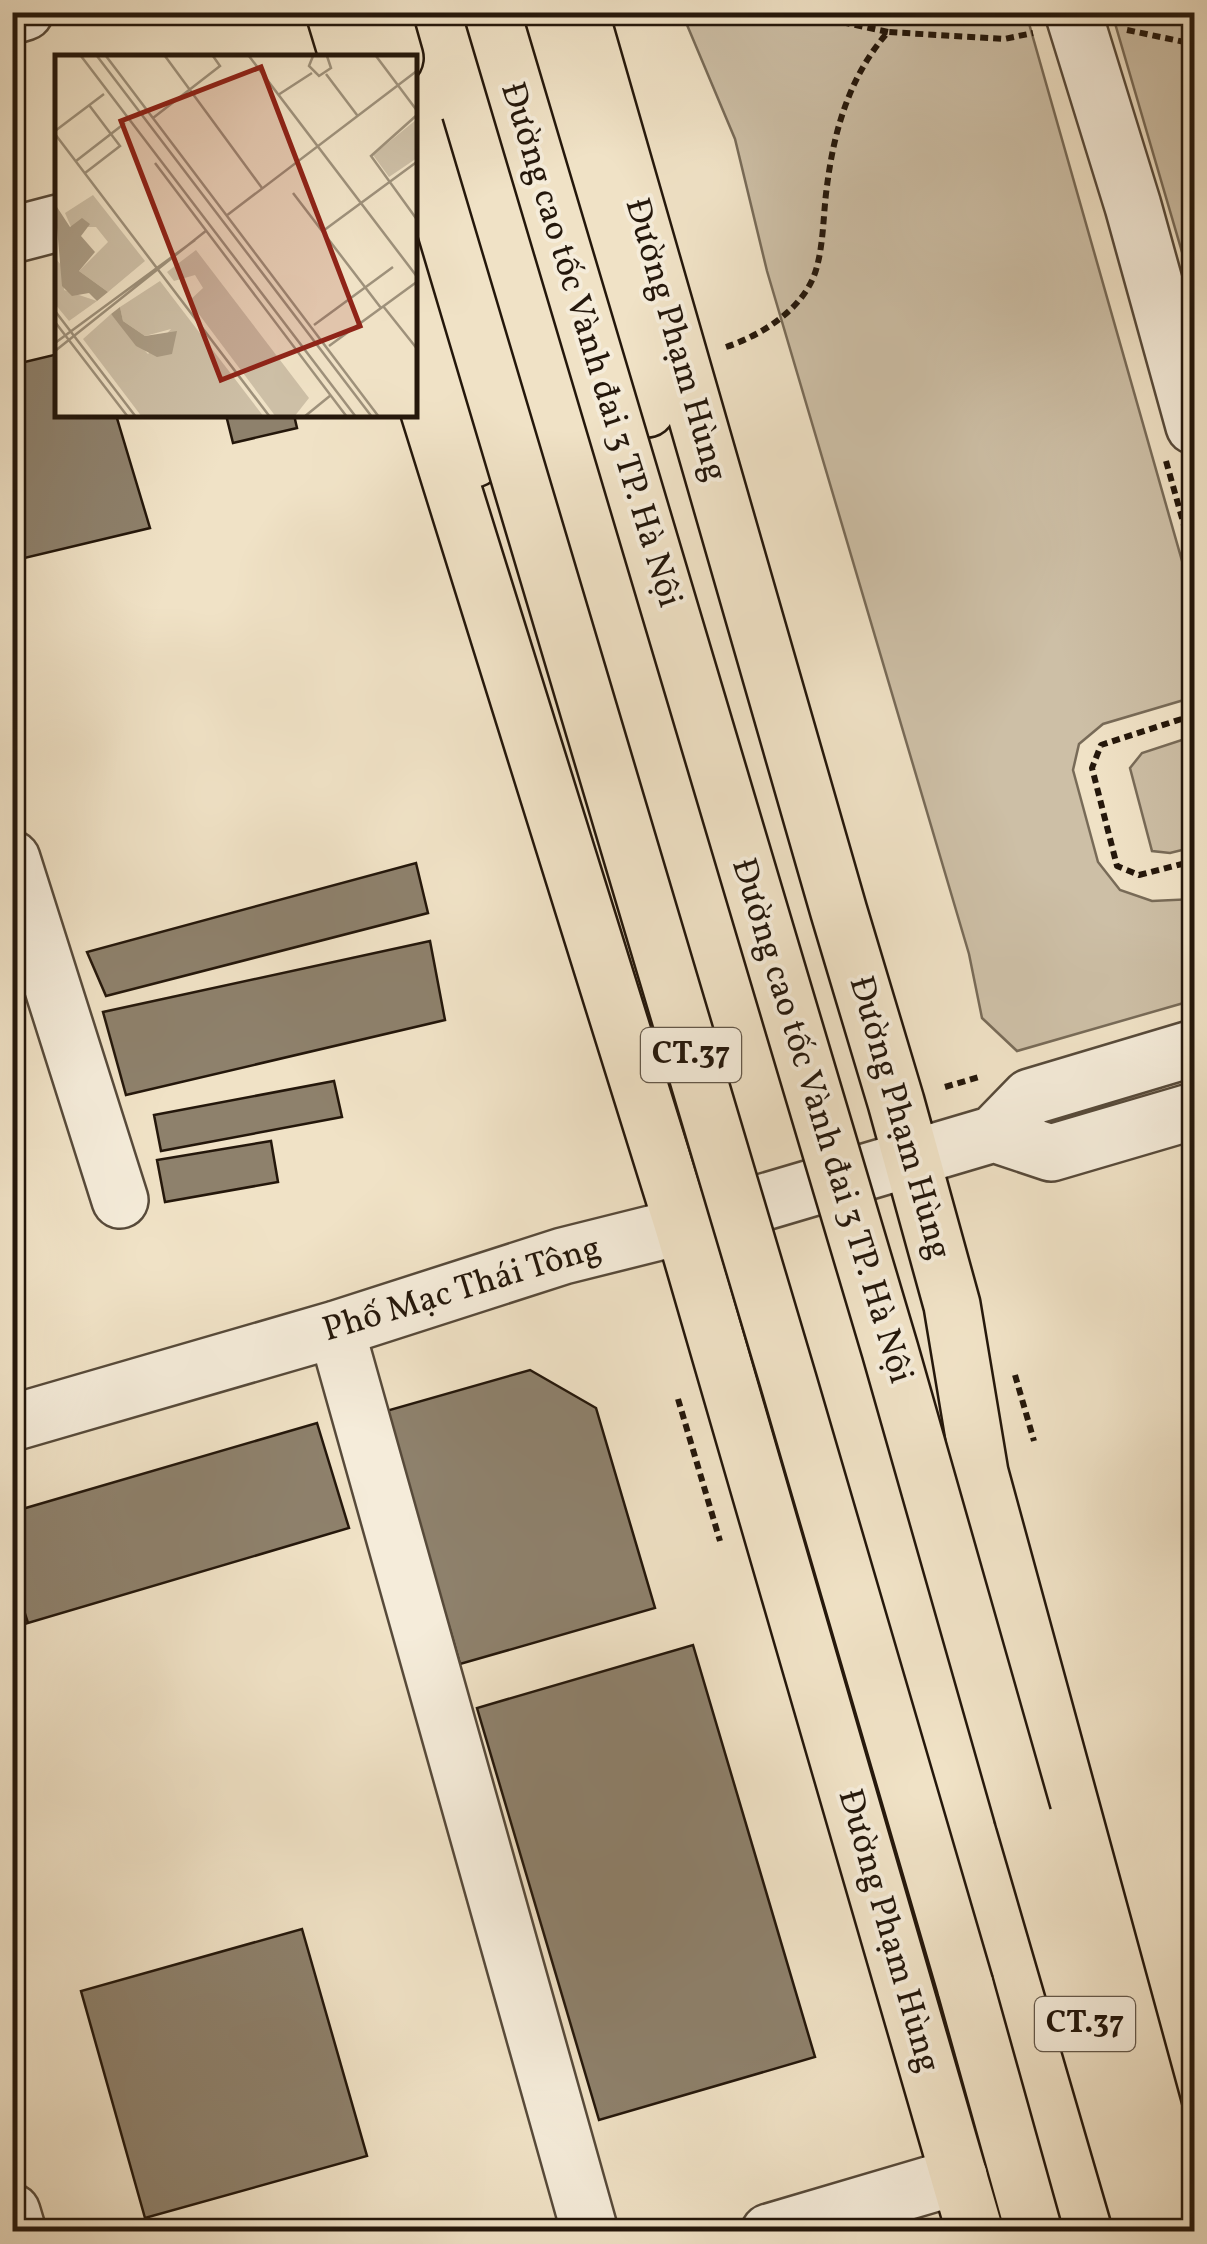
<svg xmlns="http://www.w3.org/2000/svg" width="1207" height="2244" viewBox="0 0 1207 2244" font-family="Vollkorn,serif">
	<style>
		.green { fill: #cdbfa6; stroke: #786b58; stroke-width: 2.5 }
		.building { fill: #8e816c; stroke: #24170b; stroke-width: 2.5 }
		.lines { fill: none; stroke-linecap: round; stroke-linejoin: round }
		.minor-casing { stroke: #574a3a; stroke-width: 60 }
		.major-casing { stroke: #24170b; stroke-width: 60 }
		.highway-casing { stroke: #24170b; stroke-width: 60 }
		.path { stroke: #24170b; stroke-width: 6; stroke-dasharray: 8 5; stroke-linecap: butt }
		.minor { stroke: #f5ecda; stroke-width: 55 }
		.major { stroke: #f0e2c6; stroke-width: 55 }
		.highway { stroke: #f0e2c6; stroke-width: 55 }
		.highway-bridge-casing { stroke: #24170b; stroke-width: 60; stroke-linecap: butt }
		.highway-bridge { stroke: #f0e2c6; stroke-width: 55 }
		.labels { text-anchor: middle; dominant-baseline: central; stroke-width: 8; stroke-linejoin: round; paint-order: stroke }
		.shield { fill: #f5ecda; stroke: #635749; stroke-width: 2.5 }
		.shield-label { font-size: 32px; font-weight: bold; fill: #24170b }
		.street-label { font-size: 35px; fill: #24170b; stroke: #f5ecda }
		.inset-road { fill: none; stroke: #9e917b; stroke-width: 2.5 }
		.view { fill: #8f2418; fill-opacity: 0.15; stroke: #8f2418; stroke-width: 5 }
		.inset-edge { fill: none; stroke: #24170b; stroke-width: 5 }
	</style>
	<rect width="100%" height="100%" fill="#f0e2c6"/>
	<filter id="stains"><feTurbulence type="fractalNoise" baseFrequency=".002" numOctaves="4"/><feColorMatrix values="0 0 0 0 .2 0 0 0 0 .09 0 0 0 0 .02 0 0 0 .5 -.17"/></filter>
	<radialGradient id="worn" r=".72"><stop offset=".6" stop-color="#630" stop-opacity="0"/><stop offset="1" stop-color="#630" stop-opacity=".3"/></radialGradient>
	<path class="green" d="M682 13H1026L1194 603V697L1103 724 1079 744 1073 770 1098 862 1120 890 1152 901 1194 899V1000L1017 1051 982 1018 969 954 767 271 735 139Z
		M1112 13H1194V293Z
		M1194 736V847L1170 853 1152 851 1130 768 1142 753Z"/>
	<path class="building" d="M58 354V415H116L150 528 12 561V365Z
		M226 415H294L297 428 233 443Z
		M416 863 428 913 106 996 87 952Z
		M430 941 445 1020 126 1095 103 1012Z
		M334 1081 342 1117 161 1151 154 1115Z
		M271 1141 278 1182 165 1202 157 1160Z
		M530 1370 596 1408 655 1608 460 1664 386 1411Z
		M317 1423 349 1528 28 1623 12 1574V1512Z
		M12 1583H15L28 1623 12 1628Z
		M693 1645 815 2057 599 2120 477 1708Z
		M302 1929 367 2156 145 2218 81 1991Z"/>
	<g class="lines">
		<defs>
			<path id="minor" d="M1073 12 1133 206 1194 426
				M12 16 25 12
				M12 235 58 223
				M12 859 120 1200
				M994 1134 1051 1153 1194 1111
				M336 1329 590 2232
				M12 1423 336 1329 563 1256 683 1226 994 1134 1030 1097 1194 1048
				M12 2212 18 2232
				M769 2232 959 2176"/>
			<path id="major" d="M580 12 839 912 896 1102 952 1305 980 1473 1187 2232
				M415 367 683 1226 975 2232"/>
			<path id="highway" d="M334 12 348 58
				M382 12 395 58
				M528 12 647 409
				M415 271 474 459
				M1023 1817 1144 2232
				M965 1985 1034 2232"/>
		</defs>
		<use href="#minor" class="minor-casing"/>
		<use href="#major" class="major-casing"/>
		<use href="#highway" class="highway-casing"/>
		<path class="path" d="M818 12 842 22 888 32
			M1127 30 1194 44
			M726 347C762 335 804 309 816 270 824 243 823 214 827 186 834 130 850 75 888 32L1004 39 1033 33
			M1166 461 1194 561
			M1194 715 1101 745 1092 768 1117 866 1139 875 1194 861
			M945 1087 982 1076
			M1015 1375 1034 1441
			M678 1399 720 1541"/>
		<use href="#minor" class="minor"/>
		<use href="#major" class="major"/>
		<use href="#highway" class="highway"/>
		<defs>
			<path id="highway-bridge" d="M492 12 890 1350 1023 1817
				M415 127 788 1380 965 1985"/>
		</defs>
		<use href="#highway-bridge" class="highway-bridge-casing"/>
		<use href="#highway-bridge" class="highway-bridge"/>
	</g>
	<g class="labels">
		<g class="shield">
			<rect x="641" y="1028" width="100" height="54" rx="8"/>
			<rect x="1035" y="1997" width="100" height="54" rx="8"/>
		</g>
		<g class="shield-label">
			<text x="691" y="1055">CT.37</text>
			<text x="1085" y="2024">CT.37</text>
		</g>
		<g class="street-label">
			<text transform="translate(675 340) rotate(74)">Đường Phạm Hùng</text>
			<text transform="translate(590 345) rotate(73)">Đường cao tốc Vành đai 3 TP. Hà Nội</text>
			<text transform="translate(899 1118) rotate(74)">Đường Phạm Hùng</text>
			<text transform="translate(821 1121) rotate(73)">Đường cao tốc Vành đai 3 TP. Hà Nội</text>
			<text transform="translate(462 1290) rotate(-17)">Phố Mạc Thái Tông</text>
			<text transform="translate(888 1931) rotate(74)">Đường Phạm Hùng</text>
		</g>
	</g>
	<g transform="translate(55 55)">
		<rect width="362" height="362" fill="#f0e2c6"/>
		<path d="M362 64V103L334 122 318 100ZM38 140 90 206 53 237 24 216 53 187 41 172H16L10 158ZM141 195 254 343 239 362H221L134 246 148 233 140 220 119 226 112 217ZM0 203 8 212 9 235 42 246 14 266 0 249ZM105 226 209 362H87L28 284 56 259 93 299 116 274 90 281 68 266 65 252Z" fill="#cdbfa6"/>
		<path d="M0 149 15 172 27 163 35 169 26 181 40 197 24 216 53 237 42 246 34 238 17 241 7 231ZM65 252 68 266 90 281 122 276 117 299 102 302 81 291 56 259Z" fill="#ab9d86"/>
		<path class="inset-road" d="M26 1 301 362M42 1 317 362M51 1 324 362M110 1 207 133M194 1 363 223M258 1 254 11 264 21 276 13 272 1M321 1 363 57M271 19 302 60M223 40 257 18M363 59 316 101 363 166M98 63 165 11 158 1M0 76 49 39M0 79 215 362M21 106 70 68M100 108 292 362M30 118 65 91 34 50M238 138 326 253M171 161 363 15M268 176 363 106M328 251 363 295M0 256 81 362M0 267 73 362M259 270 338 212M0 288 140 185M274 291 363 226M0 296 152 175M249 362 276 340"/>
		<path class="view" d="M206 12 305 271 166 325 66 66Z"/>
		<rect width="362" height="362" class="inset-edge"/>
	</g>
	<rect width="1207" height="2244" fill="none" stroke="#f0e2c6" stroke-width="50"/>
	<rect x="15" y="15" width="1177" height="2214" fill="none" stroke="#24170b" stroke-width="5"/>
	<rect x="25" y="25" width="1157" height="2194" fill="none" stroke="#24170b" stroke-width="2.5"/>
	<rect width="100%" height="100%" filter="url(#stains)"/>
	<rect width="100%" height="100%" fill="url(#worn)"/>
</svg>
